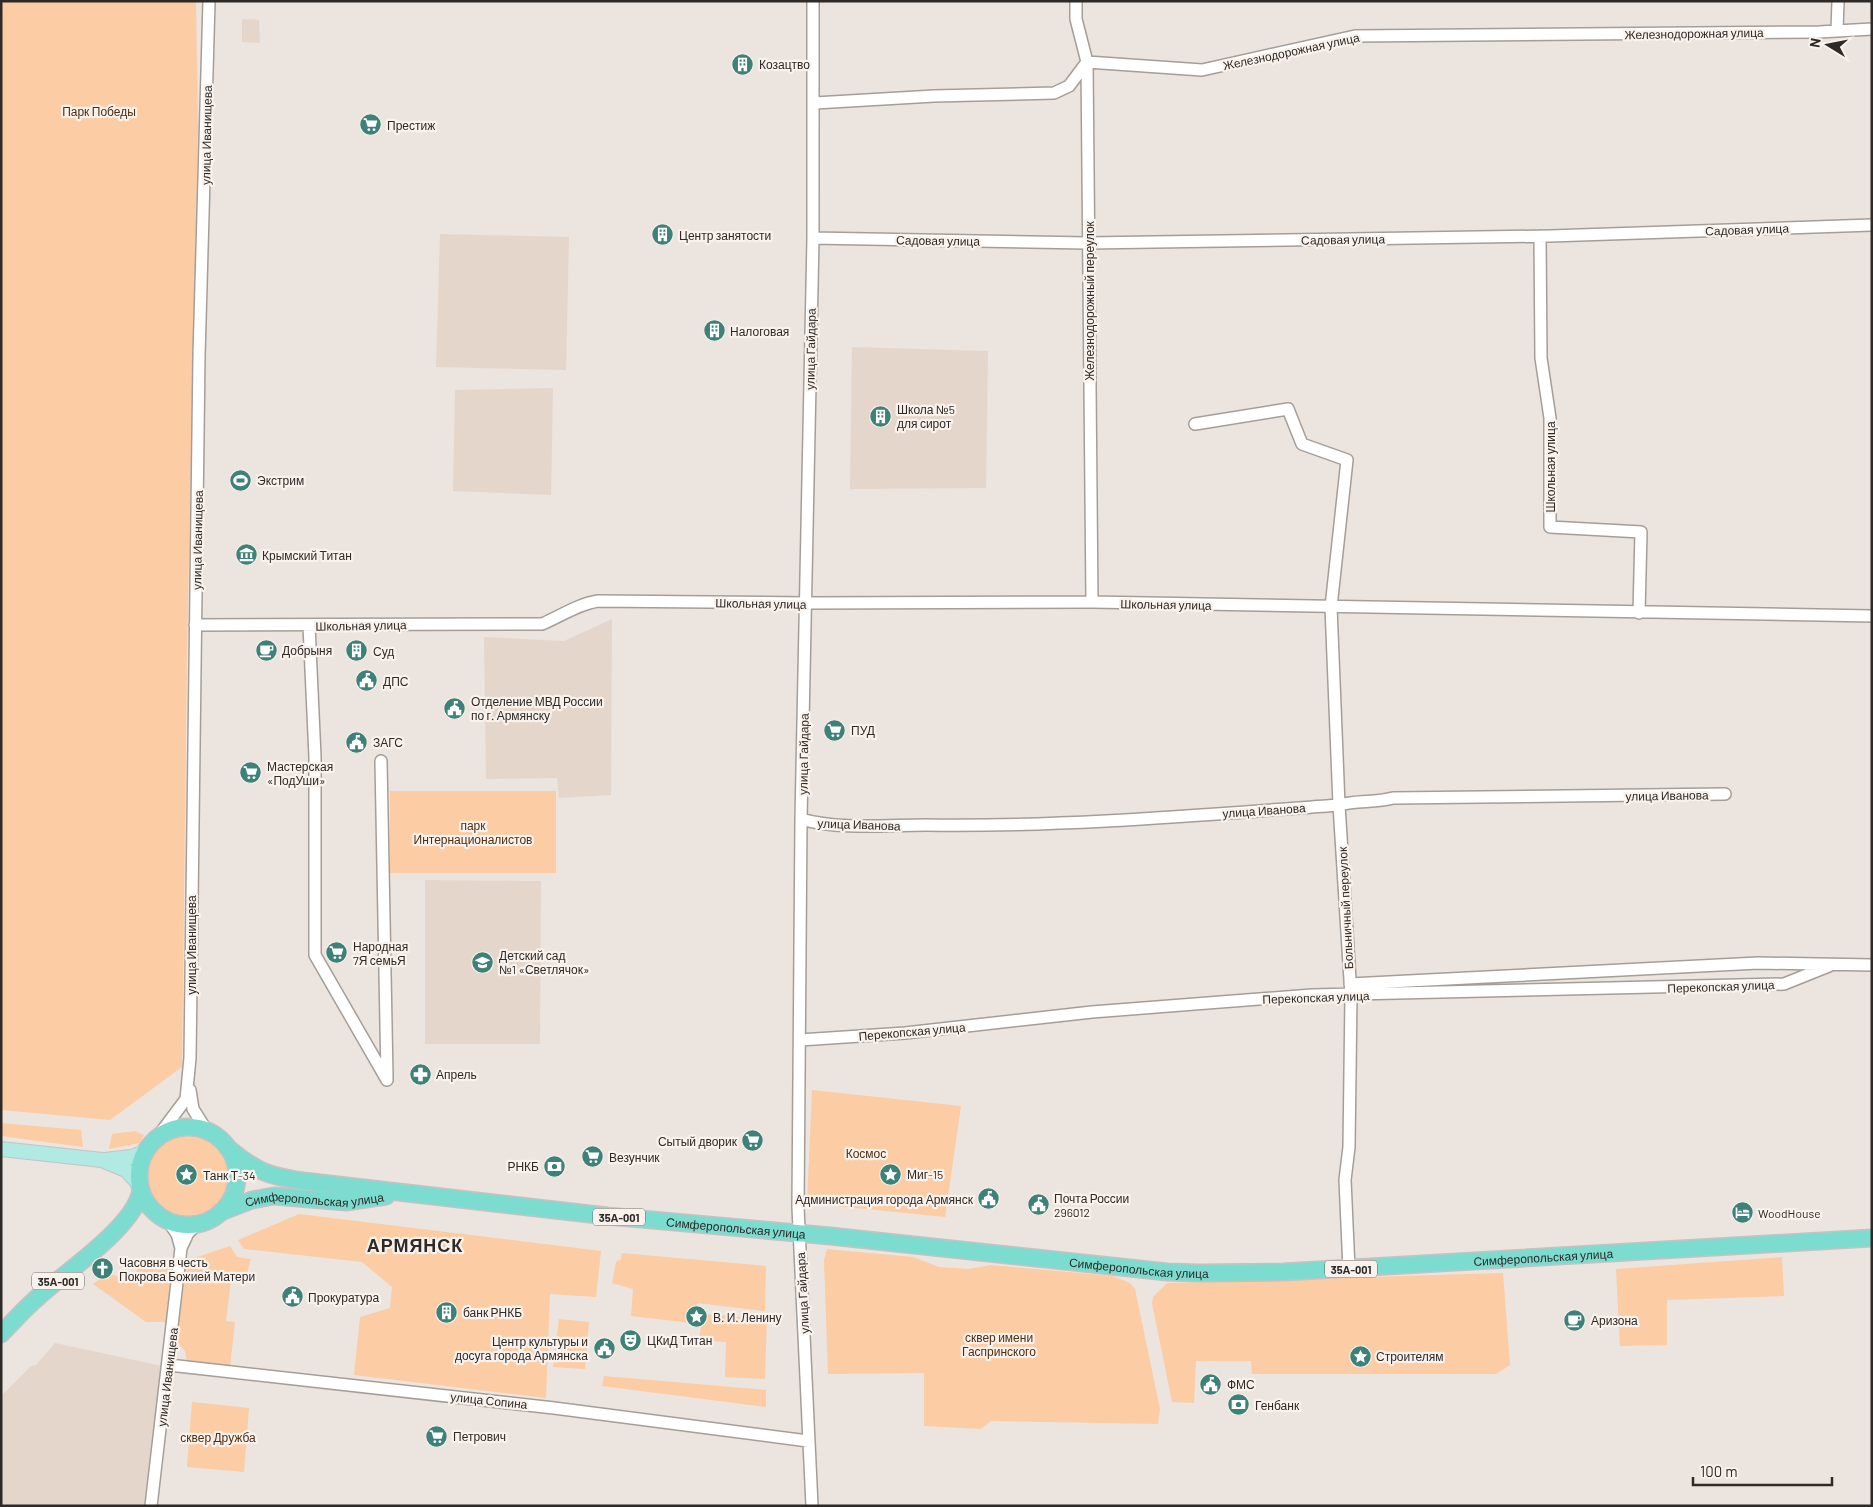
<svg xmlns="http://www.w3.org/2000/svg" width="1873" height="1507" viewBox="0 0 1873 1507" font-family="Barlow,sans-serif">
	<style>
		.built { fill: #e5d6cb }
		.green { fill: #fccca4 }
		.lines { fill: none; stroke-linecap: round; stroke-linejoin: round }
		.minor-casing { stroke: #a59e98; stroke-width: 14 }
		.major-casing { stroke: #c4c3c3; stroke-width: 16 }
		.highway-casing { stroke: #c4c3c3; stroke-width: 19 }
		.minor { stroke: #fff; stroke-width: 11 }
		.major { stroke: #b0eae2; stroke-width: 14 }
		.highway { stroke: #7cdccf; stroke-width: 16 }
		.labels { text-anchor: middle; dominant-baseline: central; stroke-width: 4.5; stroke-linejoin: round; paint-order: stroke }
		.shield { fill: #f9f1eb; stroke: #6a6662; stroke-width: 1 }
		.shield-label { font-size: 11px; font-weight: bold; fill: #2d2a28 }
		.street-label { font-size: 12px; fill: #2d2a28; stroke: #f9f1eb }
		.poi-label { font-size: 12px; fill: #2d2a28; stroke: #f9f1eb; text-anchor: start }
		.park-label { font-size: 12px; fill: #4f2f12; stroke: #f9f1eb }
		.district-label { font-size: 18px; font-weight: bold; letter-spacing: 1px; fill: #2d2a28; stroke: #f9f1eb }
	</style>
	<rect width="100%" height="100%" fill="#ece4de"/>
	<path class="built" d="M242 19 259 20 260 43 242 42Z
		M440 234 569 237 566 370 436 367Z
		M852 347 988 351 986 488 850 489Z
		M553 388 551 495 453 491 455 390Z
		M612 619 611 795 559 798 557 778 486 779 484 637 564 641Z
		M425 880 541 881 540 1044H425Z
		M55 1343 162 1366 144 1506H1V1396L31 1366 36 1365Z"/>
	<path class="green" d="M1 1H196L198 129 187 652 182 1067 110 1120 1 1110Z
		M390 791H556V873H390Z
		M812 1090 961 1106 945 1217 807 1203Z
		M1 1123 81 1130 83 1147 1 1136Z
		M135 1131 144 1135 140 1143 109 1149 112 1134Z
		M146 1177a41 41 0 1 1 82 0a41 41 0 1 1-82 0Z
		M299 1214 601 1251 596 1297 550 1294 546 1398 354 1375 360 1317 390 1308 392 1287 362 1262 244 1249 238 1240Z
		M230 1246 237 1257 251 1259 245 1280 231 1281 226 1321 235 1322 230 1367 187 1362 185 1351 176 1340 185 1261Z
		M827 1249 913 1257 939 1267 969 1269 991 1265 1113 1276 1130 1283 1135 1289 1160 1409 1158 1424 991 1421 981 1429 924 1426V1373L828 1374 824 1260Z
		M622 1253 766 1266 765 1311 697 1303 691 1323 631 1316 633 1289 612 1283 616 1262 621 1259Z
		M1782 1257 1784 1296 1667 1300V1345L1620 1346 1616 1269Z
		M140 1263 172 1268 166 1322H146L93 1284 108 1273 132 1281Z
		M1503 1273 1510 1365 1496 1374H1252L1251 1361H1196L1194 1403 1172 1402 1152 1303 1153 1297 1167 1283Z
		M703 1314 767 1319 765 1379 725 1377 726 1342 699 1340Z
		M559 1319 589 1322 585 1369 553 1367Z
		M604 1376 766 1390V1407L602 1386Z
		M192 1402 249 1408 244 1472 187 1467Z"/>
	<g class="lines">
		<defs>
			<path id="minor" d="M1076 1V19L1087 62 1092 602
				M1837 31 1838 1
				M815 103 934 96 1054 93 1069 86 1087 62 1202 70 1355 36 1819 32 1872 29
				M1540 236 1541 358 1550 418V527L1641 532 1639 613
				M813 238 1087 243 1550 236 1872 225
				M1195 424 1288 409 1302 444 1347 460 1331 607 1339 805 1351 996 1349 1147 1345 1180 1349 1269
				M195 625 542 624C561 616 578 604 598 601L806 603 1092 602 1872 616
				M309 625 315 757V955L387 1080
				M381 761 387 1078
				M801 819C838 830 888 825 926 825 1064 827 1201 815 1339 805 1357 800 1375 803 1393 798L1725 794
				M1350 984 1758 963 1872 965
				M800 1040 905 1033 1092 1012 1312 995 1784 984 1829 966
				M190 1090 193 1109 207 1131
				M156 1139 186 1099 190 1058 199 356 209 1
				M168 1221 177 1234 181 1248
				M169 1365 554 1408 808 1441
				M151 1506 181 1248 188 1233 198 1224
				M812 1506 798 1207 801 819 813 238V1"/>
			<path id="major" d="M1 1149 102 1160 126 1170 140 1185
				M105 1160 131 1157 146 1152"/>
			<g id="highway">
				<circle cx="188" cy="1176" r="49"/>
				<path id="s1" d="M228 1148C256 1171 267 1176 303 1181L607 1216 830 1236 1167 1272 1199 1273 1283 1272 1872 1238"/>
				<path id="s2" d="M221 1212 252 1200 274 1196 346 1202 386 1196"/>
				<path d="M1 1334C13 1322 24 1309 37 1298 65 1272 135 1227 141 1190"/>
			</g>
		</defs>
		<use href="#minor" class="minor-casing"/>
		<use href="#major" class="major-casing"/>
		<use href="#highway" class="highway-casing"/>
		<use href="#minor" class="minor"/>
		<use href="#major" class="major"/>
		<use href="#highway" class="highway"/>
	</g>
	<defs>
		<symbol id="building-disc" viewBox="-11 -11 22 22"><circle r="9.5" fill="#3c8279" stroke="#f9f1eb"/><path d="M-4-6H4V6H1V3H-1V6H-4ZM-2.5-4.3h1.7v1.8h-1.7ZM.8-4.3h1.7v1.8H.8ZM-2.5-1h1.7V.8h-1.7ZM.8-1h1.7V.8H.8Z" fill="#fff"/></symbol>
		<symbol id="supermarket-disc" viewBox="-11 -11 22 22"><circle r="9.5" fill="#3c8279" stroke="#f9f1eb"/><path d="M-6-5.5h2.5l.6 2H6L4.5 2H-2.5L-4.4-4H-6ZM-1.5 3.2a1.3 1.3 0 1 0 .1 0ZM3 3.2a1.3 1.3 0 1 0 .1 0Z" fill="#fff"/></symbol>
		<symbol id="stadium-disc" viewBox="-11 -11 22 22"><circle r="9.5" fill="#3c8279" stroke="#f9f1eb"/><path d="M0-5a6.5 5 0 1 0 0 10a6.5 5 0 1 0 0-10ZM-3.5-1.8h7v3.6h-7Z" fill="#fff"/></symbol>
		<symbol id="museum-disc" viewBox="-11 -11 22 22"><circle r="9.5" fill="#3c8279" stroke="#f9f1eb"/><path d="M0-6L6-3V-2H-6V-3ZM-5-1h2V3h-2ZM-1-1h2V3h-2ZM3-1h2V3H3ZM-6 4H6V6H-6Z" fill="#fff"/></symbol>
		<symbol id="cafe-disc" viewBox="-11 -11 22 22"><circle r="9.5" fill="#3c8279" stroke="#f9f1eb"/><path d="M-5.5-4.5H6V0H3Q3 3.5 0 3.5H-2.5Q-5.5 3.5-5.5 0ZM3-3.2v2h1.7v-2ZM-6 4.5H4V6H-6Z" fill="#fff"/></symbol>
		<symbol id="civic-disc" viewBox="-11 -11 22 22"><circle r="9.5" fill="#3c8279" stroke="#f9f1eb"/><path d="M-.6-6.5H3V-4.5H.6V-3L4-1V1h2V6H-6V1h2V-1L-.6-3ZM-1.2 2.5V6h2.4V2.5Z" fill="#fff"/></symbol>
		<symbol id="school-disc" viewBox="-11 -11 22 22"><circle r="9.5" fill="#3c8279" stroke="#f9f1eb"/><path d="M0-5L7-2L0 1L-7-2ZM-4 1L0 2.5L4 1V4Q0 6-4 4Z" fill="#fff"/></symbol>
		<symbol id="pharmacy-disc" viewBox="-11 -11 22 22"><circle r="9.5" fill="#3c8279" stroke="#f9f1eb"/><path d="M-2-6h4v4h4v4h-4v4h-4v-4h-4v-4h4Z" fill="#fff"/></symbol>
		<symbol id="bank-disc" viewBox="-11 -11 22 22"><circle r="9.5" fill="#3c8279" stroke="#f9f1eb"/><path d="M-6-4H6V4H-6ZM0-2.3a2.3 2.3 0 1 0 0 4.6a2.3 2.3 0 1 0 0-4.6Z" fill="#fff"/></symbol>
		<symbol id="sight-disc" viewBox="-11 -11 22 22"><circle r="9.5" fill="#3c8279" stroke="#f9f1eb"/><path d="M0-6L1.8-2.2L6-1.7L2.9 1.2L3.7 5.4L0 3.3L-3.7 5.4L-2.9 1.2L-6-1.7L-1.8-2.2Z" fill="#fff"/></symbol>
		<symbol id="hotel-disc" viewBox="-11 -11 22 22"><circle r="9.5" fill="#3c8279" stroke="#f9f1eb"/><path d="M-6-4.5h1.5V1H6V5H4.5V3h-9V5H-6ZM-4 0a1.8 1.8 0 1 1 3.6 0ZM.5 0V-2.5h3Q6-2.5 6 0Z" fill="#fff"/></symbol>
		<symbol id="church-disc" viewBox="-11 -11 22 22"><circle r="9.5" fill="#3c8279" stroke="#f9f1eb"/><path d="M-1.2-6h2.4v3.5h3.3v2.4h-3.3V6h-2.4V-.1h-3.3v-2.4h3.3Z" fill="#fff"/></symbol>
		<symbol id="theatre-disc" viewBox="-11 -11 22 22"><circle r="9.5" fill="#3c8279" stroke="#f9f1eb"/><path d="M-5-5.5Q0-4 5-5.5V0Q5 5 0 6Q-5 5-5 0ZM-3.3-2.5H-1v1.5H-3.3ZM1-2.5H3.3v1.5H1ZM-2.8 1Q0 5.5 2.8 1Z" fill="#fff"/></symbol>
	</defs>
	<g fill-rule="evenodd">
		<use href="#building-disc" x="730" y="52" width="25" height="25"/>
		<use href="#supermarket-disc" x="358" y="112" width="25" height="25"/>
		<use href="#building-disc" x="650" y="222" width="25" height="25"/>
		<use href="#building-disc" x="702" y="318" width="25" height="25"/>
		<use href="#building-disc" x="868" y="404" width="25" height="25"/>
		<use href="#stadium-disc" x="228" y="468" width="25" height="25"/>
		<use href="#museum-disc" x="234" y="542" width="25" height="25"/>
		<use href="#cafe-disc" x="254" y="638" width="25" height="25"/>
		<use href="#building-disc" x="344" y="638" width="25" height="25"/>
		<use href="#civic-disc" x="354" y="668" width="25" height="25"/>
		<use href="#civic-disc" x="442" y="696" width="25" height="25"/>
		<use href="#supermarket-disc" x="822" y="718" width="25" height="25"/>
		<use href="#civic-disc" x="344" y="730" width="25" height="25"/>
		<use href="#supermarket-disc" x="238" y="760" width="25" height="25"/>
		<use href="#supermarket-disc" x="324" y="940" width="25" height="25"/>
		<use href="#school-disc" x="470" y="950" width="25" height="25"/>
		<use href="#pharmacy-disc" x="408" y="1062" width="25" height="25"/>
		<use href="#supermarket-disc" x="740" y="1128" width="25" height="25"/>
		<use href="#supermarket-disc" x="580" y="1144" width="25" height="25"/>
		<use href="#bank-disc" x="542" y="1154" width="25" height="25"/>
		<use href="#sight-disc" x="878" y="1162" width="25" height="25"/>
		<use href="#sight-disc" x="174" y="1162" width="25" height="25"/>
		<use href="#civic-disc" x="976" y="1186" width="25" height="25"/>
		<use href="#civic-disc" x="1026" y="1192" width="25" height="25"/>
		<use href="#hotel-disc" x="1730" y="1200" width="25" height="25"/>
		<use href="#church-disc" x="90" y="1256" width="25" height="25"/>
		<use href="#civic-disc" x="280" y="1284" width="25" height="25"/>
		<use href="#building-disc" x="434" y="1300" width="25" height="25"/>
		<use href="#sight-disc" x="684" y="1304" width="25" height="25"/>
		<use href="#cafe-disc" x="1562" y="1308" width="25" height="25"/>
		<use href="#theatre-disc" x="618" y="1328" width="25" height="25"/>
		<use href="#civic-disc" x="592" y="1336" width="25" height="25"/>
		<use href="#sight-disc" x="1348" y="1344" width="25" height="25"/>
		<use href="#civic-disc" x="1198" y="1372" width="25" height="25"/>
		<use href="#bank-disc" x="1226" y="1392" width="25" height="25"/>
		<use href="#supermarket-disc" x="424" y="1424" width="25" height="25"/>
	</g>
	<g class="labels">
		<g class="shield">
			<rect x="593" y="1208.5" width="52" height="17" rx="4"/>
			<rect x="1325" y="1260.5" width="52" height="17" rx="4"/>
			<rect x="32" y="1272.5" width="52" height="17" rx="4"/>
		</g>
		<g class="shield-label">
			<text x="619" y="1217">35А-001</text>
			<text x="1351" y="1269">35А-001</text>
			<text x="58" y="1281">35А-001</text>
		</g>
		<g class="street-label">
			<text transform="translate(1694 33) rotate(-1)">Железнодорожная улица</text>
			<text transform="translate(1291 51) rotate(-12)">Железнодорожная улица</text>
			<text transform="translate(206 135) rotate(-89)">улица Иванищева</text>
			<text transform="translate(1747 229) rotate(-2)">Садовая улица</text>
			<text transform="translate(1343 239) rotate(-1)">Садовая улица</text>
			<text transform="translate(938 240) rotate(1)">Садовая улица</text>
			<text transform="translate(1089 301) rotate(-90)">Железнодорожный переулок</text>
			<text transform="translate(810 349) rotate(-89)">улица Гайдара</text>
			<text transform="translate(1550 467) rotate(-90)">Школьная улица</text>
			<text transform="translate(197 540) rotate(-89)">улица Иванищева</text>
			<text transform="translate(761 603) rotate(1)">Школьная улица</text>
			<text transform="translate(1166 604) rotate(1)">Школьная улица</text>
			<text transform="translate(361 625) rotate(-1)">Школьная улица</text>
			<text transform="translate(803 754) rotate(-89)">улица Гайдара</text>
			<text transform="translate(1667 795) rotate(-1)">улица Иванова</text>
			<text transform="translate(1264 810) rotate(-4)">улица Иванова</text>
			<text transform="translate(859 824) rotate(2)">улица Иванова</text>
			<text transform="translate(1345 908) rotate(-93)">Больничный переулок</text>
			<text transform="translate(191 945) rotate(-90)">улица Иванищева</text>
			<text transform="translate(1721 986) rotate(-2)">Перекопская улица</text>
			<text transform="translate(1316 997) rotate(-2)">Перекопская улица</text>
			<text transform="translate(912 1031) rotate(-5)">Перекопская улица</text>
			<text stroke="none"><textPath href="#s2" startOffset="96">Симферопольская улица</textPath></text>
			<text stroke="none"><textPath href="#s1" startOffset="519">Симферопольская улица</textPath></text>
			<text stroke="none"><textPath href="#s1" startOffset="1329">Симферопольская улица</textPath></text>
			<text stroke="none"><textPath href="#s1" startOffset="924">Симферопольская улица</textPath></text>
			<text transform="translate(802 1293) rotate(-93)">улица Гайдара</text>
			<text transform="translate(167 1377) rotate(-83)">улица Иванищева</text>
			<text transform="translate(489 1400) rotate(6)">улица Сопина</text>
		</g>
		<g class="poi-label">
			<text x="759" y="64">Козацтво</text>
			<text x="387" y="125">Престиж</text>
			<text x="679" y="235">Центр занятости</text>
			<text x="730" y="331">Налоговая</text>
			<text x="897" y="409">Школа №5<tspan x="897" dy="14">для сирот</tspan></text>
			<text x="257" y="480">Экстрим</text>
			<text x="262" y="555">Крымский Титан</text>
			<text x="282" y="650">Добрыня</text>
			<text x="373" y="651">Суд</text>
			<text x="383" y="681">ДПС</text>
			<text x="471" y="701">Отделение МВД России<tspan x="471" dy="14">по г. Армянску</tspan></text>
			<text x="851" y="730">ПУД</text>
			<text x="373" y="742">ЗАГС</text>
			<text x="267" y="766">Мастерская<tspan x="267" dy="14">«ПодУши»</tspan></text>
			<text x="353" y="946">Народная<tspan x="353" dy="14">7Я семьЯ</tspan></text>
			<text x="499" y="955">Детский сад<tspan x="499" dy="14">№1 «Светлячок»</tspan></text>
			<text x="436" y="1074">Апрель</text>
			<text x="737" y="1141" text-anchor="end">Сытый дворик</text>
			<text x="609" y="1157">Везунчик</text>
			<text x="539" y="1166" text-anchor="end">РНКБ</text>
			<text x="907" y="1174">Миг-15</text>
			<text x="203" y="1175">Танк Т-34</text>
			<text x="1054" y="1198">Почта России<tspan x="1054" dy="14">296012</tspan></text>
			<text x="973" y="1199" text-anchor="end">Администрация города Армянск</text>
			<text x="1758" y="1213">WoodHouse</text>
			<text x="119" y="1262">Часовня в честь<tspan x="119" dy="14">Покрова Божией Матери</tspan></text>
			<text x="308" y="1297">Прокуратура</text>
			<text x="463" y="1312">банк РНКБ</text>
			<text x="713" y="1317">В. И. Ленину</text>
			<text x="1591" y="1320">Аризона</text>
			<text x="647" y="1340">ЦКиД Титан</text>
			<text x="588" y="1341" text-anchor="end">Центр культуры и<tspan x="588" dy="14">досуга города Армянска</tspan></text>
			<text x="1376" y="1356">Строителям</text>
			<text x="1227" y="1384">ФМС</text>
			<text x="1255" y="1405">Генбанк</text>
			<text x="453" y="1436">Петрович</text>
		</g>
		<g class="park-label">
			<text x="99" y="111">Парк Победы</text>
			<text x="473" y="825">парк<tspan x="473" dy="14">Интернационалистов</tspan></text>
			<text x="866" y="1153">Космос</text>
			<text x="999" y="1337">сквер имени<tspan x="999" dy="14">Гаспринского</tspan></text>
			<text x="218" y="1437">сквер Дружба</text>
		</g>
		<g class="district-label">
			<text x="415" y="1245">АРМЯНСК</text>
		</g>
	</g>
	<rect width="1873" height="1507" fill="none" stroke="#2d2a28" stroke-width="5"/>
	<g transform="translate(1828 45) rotate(280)" stroke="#f9f1eb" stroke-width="4" paint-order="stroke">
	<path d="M0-4L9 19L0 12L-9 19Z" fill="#2d2a28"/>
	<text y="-8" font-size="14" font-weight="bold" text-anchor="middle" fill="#2d2a28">N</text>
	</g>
	<path d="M1693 1477v8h139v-8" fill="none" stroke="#2d2a28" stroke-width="2.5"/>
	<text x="1700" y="1477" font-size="15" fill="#2d2a28" stroke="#f9f1eb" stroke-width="4" paint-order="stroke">100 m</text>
</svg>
